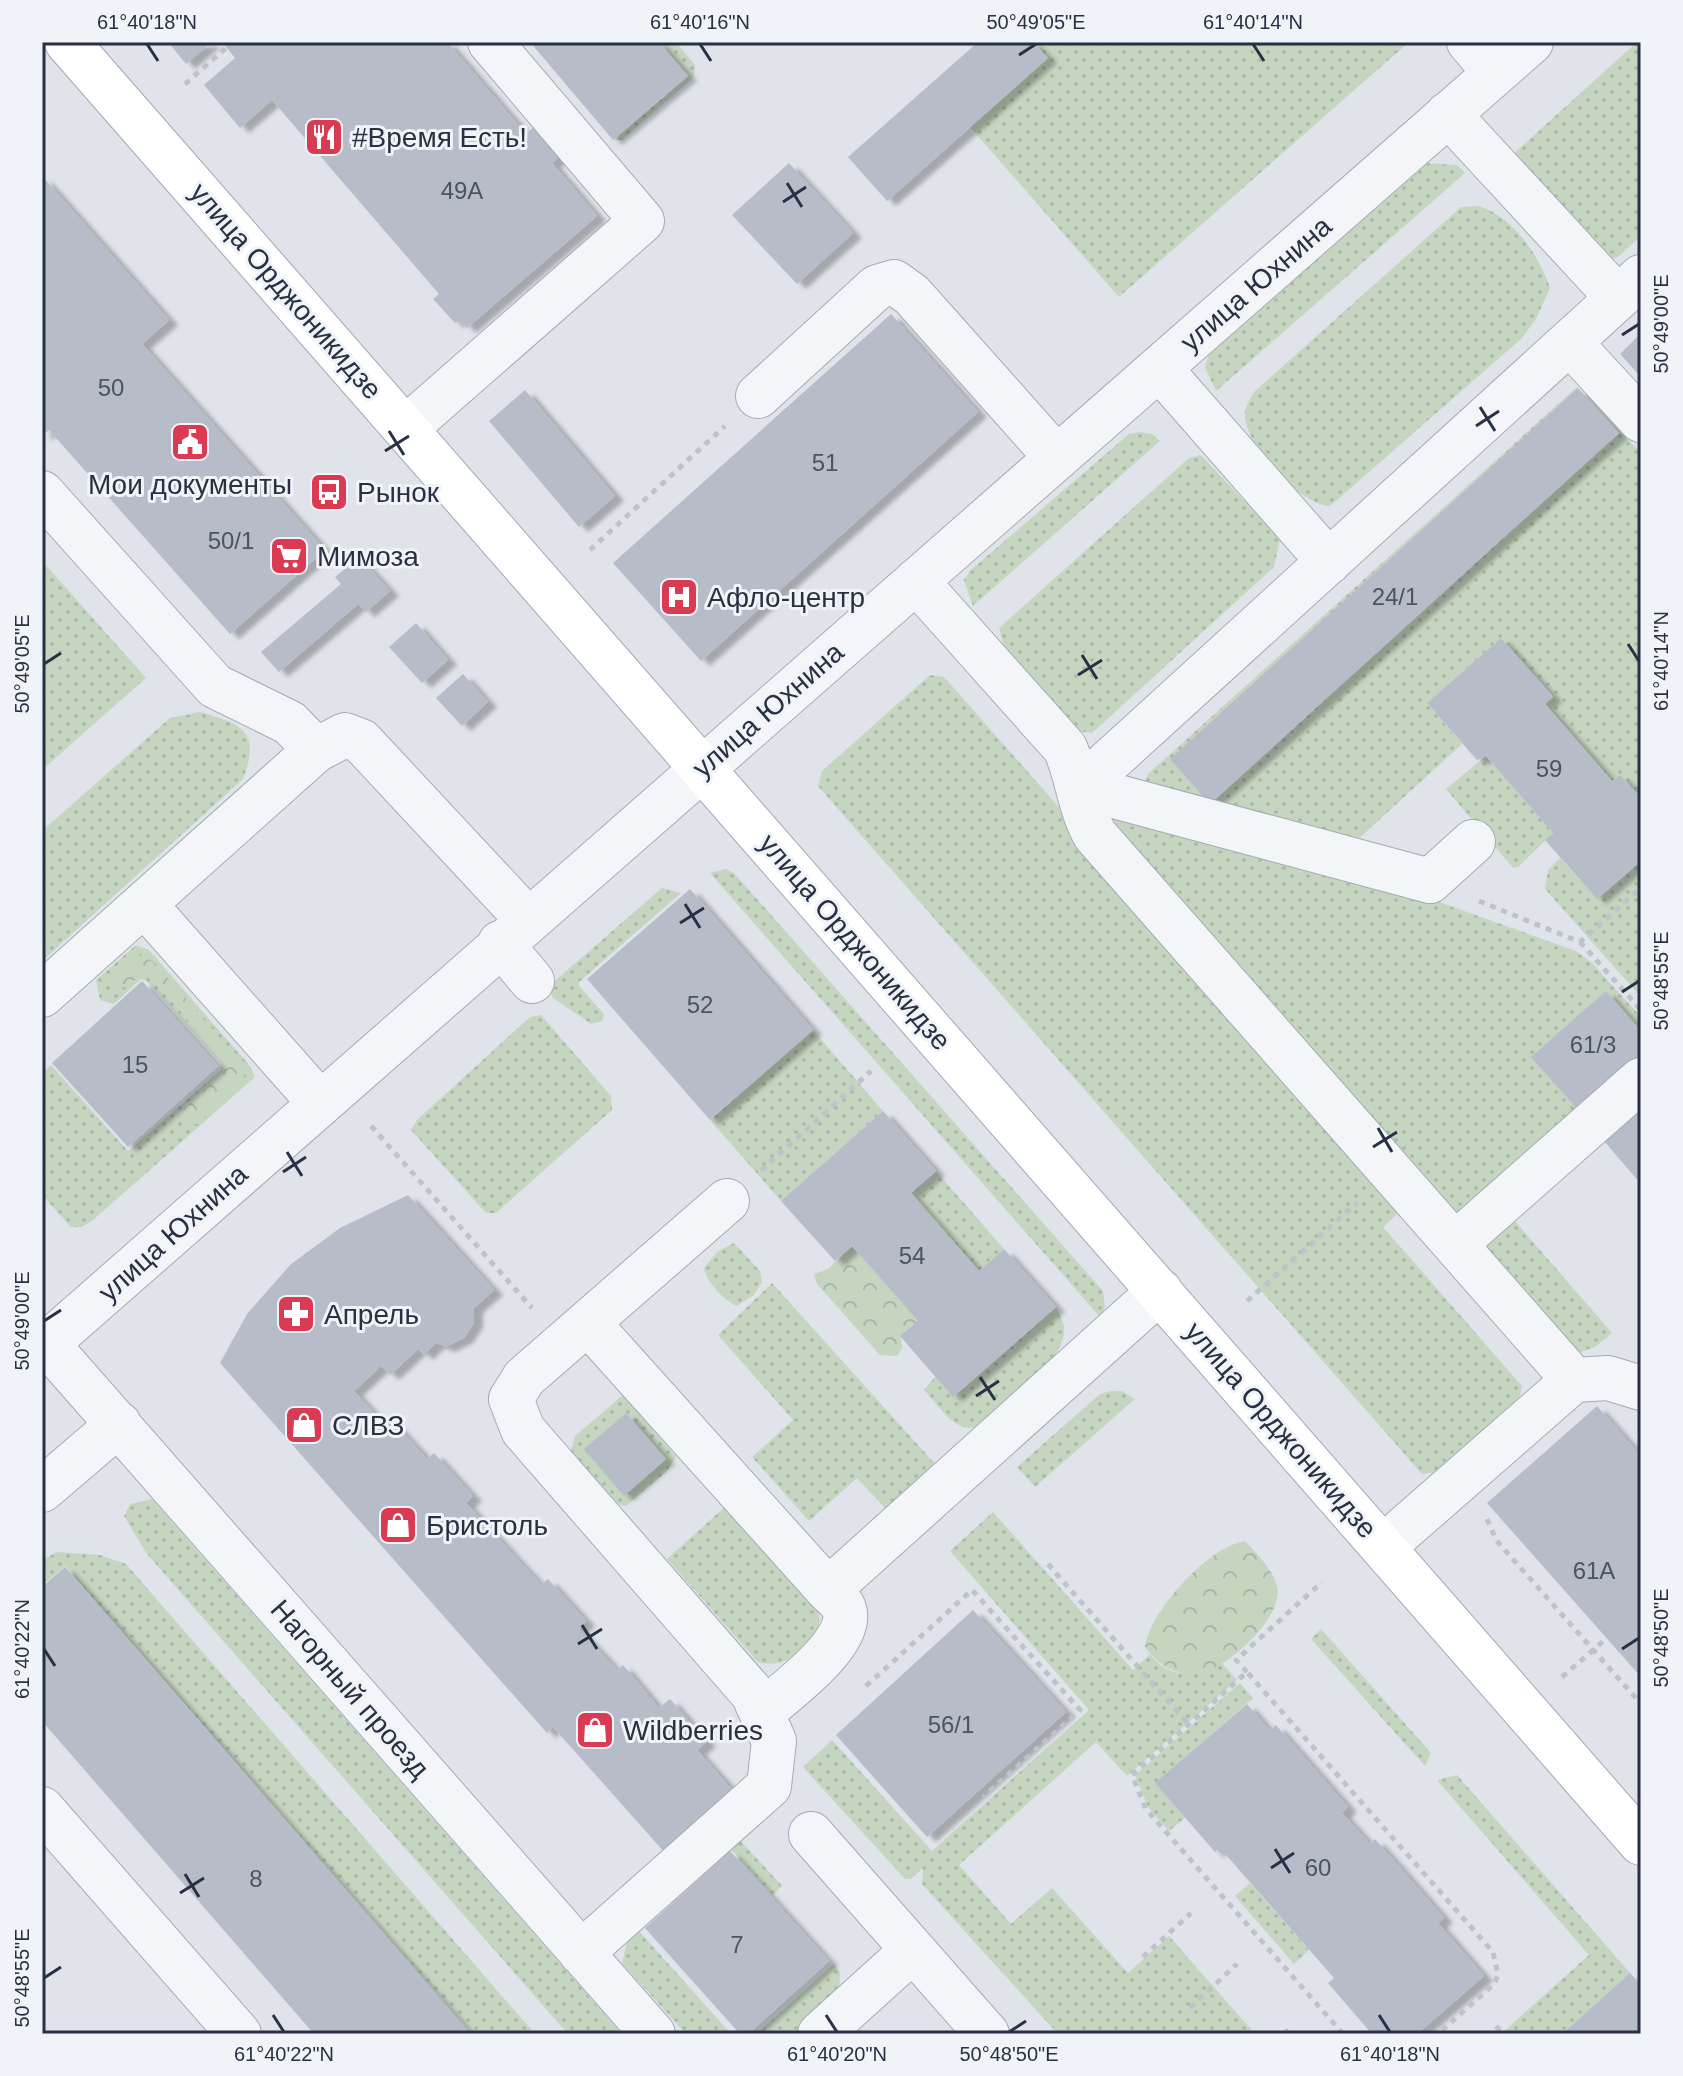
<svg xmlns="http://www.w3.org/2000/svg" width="1683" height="2076" viewBox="0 0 1683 2076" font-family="Helvetica,sans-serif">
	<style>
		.grass { fill: url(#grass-dots) }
		.forest { fill: url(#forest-crowns) }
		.building { fill: #b7bdc8; filter: url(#shadow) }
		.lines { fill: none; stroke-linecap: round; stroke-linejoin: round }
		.minor-casing { stroke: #a5abb5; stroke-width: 46 }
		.major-casing { stroke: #9ea8b7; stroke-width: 46 }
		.path { stroke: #bec2c9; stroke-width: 5; stroke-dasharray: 6 6; stroke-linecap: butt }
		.minor { stroke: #f3f5f8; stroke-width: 44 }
		.major { stroke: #fff; stroke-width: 44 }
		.ticks { fill: none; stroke: #273143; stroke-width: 3 }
		.labels { text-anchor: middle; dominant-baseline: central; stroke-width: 6; stroke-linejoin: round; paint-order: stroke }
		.number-label { font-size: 24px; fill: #4b5464 }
		.poi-label { font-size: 28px; fill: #273143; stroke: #f0f3f7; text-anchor: start }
		.street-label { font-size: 28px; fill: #273143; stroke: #f0f3f7 }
		.neatline { fill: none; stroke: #273143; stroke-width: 3 }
		.ticks-label { font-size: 20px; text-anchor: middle; fill: #273143 }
	</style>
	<defs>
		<pattern id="grass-dots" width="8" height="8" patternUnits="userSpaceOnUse" patternTransform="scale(2)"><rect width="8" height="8" fill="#c5d5c0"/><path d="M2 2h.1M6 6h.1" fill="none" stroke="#a9b7a6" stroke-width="1.8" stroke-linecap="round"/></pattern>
		<pattern id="forest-crowns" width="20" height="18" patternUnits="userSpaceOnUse" patternTransform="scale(2)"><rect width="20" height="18" fill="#c5d5c0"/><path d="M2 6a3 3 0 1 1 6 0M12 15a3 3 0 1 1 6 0" fill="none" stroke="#a9b7a6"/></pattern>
		<filter id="shadow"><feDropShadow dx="9" dy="5" stdDeviation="2" flood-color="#0004"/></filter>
	</defs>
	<rect width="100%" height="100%" fill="#e0e4ea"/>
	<path class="grass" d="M659 42H676L695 65 694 77 622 140H613L687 77Z
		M1033 42H1409L1119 297 970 127 1047 58Z
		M1637 42H1641V236L1618 257 1604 261 1511 156Z
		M1428 163 1457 165 1465 173 1216 391 1205 367 1209 354Z
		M1479 206C1513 217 1539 255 1550 288L1536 319 1522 338 1330 506C1301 506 1241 442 1245 411 1246 406 1251 398 1253 393L1461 207Z
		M1577 387 1641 453V798L1620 775 1612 781 1545 704 1553 696 1501 638 1427 703 1462 744 1355 842 1144 784 1148 774Z
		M1139 432 1152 434 1160 441 973 606 964 580 971 570 1129 434Z
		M1201 455 1280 539 1274 567 1092 733 1077 731 1005 649 999 628 1189 458Z
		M42 561 146 678 42 770Z
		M930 675 944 677 1403 1197V1209L1383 1227 1522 1386 1519 1401 1439 1472 1422 1474 818 786 822 771Z
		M200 712C243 724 261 732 243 779L42 961V831L170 718Z
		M1486 756 1553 833 1518 867 1513 868 1446 789Z
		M1114 812 1425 897 1576 951 1592 963 1641 1017V1067L1454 1221 1112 822Z
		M1560 858 1597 899 1641 861V997L1545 889 1548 870Z
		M726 869 734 873 1103 1291 1105 1308 1101 1318 710 873Z
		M662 888 681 893 579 982V986L604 1014 602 1021 591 1024 552 997 550 985Z
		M136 945 149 950 250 1066 255 1077 92 1221 82 1227H71L42 1195V1074L51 1065 128 1151 221 1070V1063L146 980 141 979 114 1004 100 1000 96 980Z
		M541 1015 611 1096 612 1110 496 1213H486L411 1130 417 1120 530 1017Z
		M813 1030 883 1111 781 1201 710 1120Z
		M936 1171 1004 1249 979 1271 911 1193Z
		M1514 1220 1612 1333 1595 1347 1578 1353 1474 1243Z
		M734 1243 760 1271 762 1282 754 1295 737 1306C724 1300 707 1283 704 1268L718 1251Z
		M772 1283 936 1465 887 1510 857 1478 809 1521 752 1457 793 1420 718 1335Z
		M1056 1307C1059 1315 1065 1323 1064 1331 1063 1364 1005 1404 981 1426 955 1435 941 1408 924 1390L936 1376 954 1396Z
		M1111 1391H1122L1135 1399 1035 1487 1017 1467 1100 1394Z
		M623 1395 676 1457 666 1472 626 1506 619 1505 571 1451 575 1436Z
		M152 1499 622 2034H568L147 1554 124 1516 130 1504Z
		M727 1505 818 1609C827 1641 788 1671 758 1662L667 1559Z
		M993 1512 1133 1670 1150 1654C1171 1681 1195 1676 1220 1661L1237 1680 1127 1776 1096 1742 959 1865 1011 1924 1052 1888 1128 1973 1169 1936 1255 2034H1058L922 1884 923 1868 911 1879H905L803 1767 832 1740 932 1851 1089 1710 950 1551Z
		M57 1552 100 1555 126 1564 535 2034H473L65 1566 42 1586V1560Z
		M1321 1629 1431 1753 1425 1766 1311 1639Z
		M1240 1683 1253 1698 1156 1783 1185 1818 1169 1831 1148 1807 1135 1775Z
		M1457 1775 1630 1973 1562 2034H1501L1589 1955 1437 1780Z
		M738 1838 782 1886 773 1895 731 1849 639 1931 731 2034H686L622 1963 628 1938Z
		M1250 1883 1309 1950 1294 1964 1235 1896Z
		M834 1964 840 1972 839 1995 797 2034H757Z"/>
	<path class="forest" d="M136 954 153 961 237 1057 245 1073 242 1083 197 1124 189 1125 179 1113 223 1073 225 1062 149 976 142 975 124 988 111 982 113 970Z
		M852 1246 918 1321 900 1336 903 1347 897 1356 880 1355 817 1284 814 1274 828 1269Z
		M1245 1541C1257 1554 1272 1568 1277 1586 1285 1617 1224 1672 1196 1674 1172 1675 1158 1664 1145 1647 1150 1611 1209 1546 1245 1541Z"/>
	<path class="building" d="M168 42H212L186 64Z
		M222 42H447L526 134 535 126 560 156 552 163 597 216 467 328 459 319 455 323 433 299 439 294 272 100 240 128 204 85 235 58Z
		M530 42H659L688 76 613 140Z
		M978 42H1033L1048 58 887 201 848 157Z
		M789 163 853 233 797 284 732 215Z
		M42 176 169 320 142 344 325 550 230 634 49 430 42 436Z
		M891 314 978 412 701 661 613 563Z
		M1641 333V377L1620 354Z
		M1578 388 1619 433 1210 804 1170 759Z
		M525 390 615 496 579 527 489 421Z
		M359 557 390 591 366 612 358 604 279 672 261 652 341 584 335 577Z
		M416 623 448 660 422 683 389 647Z
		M1501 638 1553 697 1545 704 1612 781 1620 775 1641 798V861L1597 899 1545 840 1553 833 1486 756 1477 760 1427 703Z
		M463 674 488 702 462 726 436 698Z
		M690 889 813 1030 710 1120 587 979Z
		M142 981 218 1066 128 1147 52 1063Z
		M1606 991 1641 1031V1059L1580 1112 1531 1057Z
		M1641 1109V1184L1604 1141Z
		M883 1111 936 1171 911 1193 979 1271 1004 1249 1056 1307 953 1397 900 1336 918 1321 852 1246 835 1261 781 1201Z
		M408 1195 494 1290 474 1308V1323L464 1338 446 1347 436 1343 424 1355 418 1349 390 1375 381 1366 354 1391 382 1422 388 1416 427 1459 434 1453 473 1496 466 1503 541 1585 548 1579 586 1621 579 1629 617 1670 623 1665 659 1708 670 1699 707 1742 697 1750 735 1793 666 1854 553 1727 547 1733 220 1363 247 1314 291 1264 340 1228Z
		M1597 1406 1641 1456V1677L1487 1503Z
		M626 1413 666 1459 624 1496 584 1449Z
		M65 1567 470 2034H314L42 1721V1587Z
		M973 1610 1066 1712 927 1837 836 1735Z
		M1247 1704 1270 1731 1276 1725 1348 1807 1342 1813 1370 1844 1375 1839 1444 1918 1438 1923 1484 1976 1417 2034H1372L1328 1983 1334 1978 1220 1848 1215 1852 1155 1783Z
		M730 1851 829 1961 748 2034H740L645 1928Z
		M1630 1973 1641 1985V2034H1562Z"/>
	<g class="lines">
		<defs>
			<path id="minor" d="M1469 42 1496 73
				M1448 114 1618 298
				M1570 343 1641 420
				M1159 368 1329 562
				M758 396 877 287 894 282 912 295 1057 458
				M406 428 642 221 490 42
				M42 493 215 686 290 723 316 750 345 735 361 741 527 919
				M916 581 1065 748C1078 777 1079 807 1095 835L1574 1380
				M1081 787 1641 277
				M1081 787 1430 881 1473 842
				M144 904 320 1103
				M500 943 532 981
				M42 995 316 750
				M1455 1244 1641 1080
				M588 1323 828 1590
				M47 1344 653 2034
				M42 1348 1531 42
				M42 1490 119 1424
				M1383 1547 1574 1380 1608 1378 1641 1388
				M762 1712C784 1693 856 1641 844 1609 842 1602 833 1595 828 1590L1160 1291
				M42 1809 239 2034
				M811 1834 987 2034
				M581 1953 769 1786 774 1741 753 1694 523 1430 511 1399 524 1378 727 1201
				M820 2034 913 1950"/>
			<path id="major" d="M67 42 1641 1843"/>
		</defs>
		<use href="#minor" class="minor-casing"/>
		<use href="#major" class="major-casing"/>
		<path class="path" d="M150 42V43
			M185 84 227 47
			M590 550 725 426
			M1479 901 1580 942 1641 888
			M1580 942 1641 1010
			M371 1126 532 1308
			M761 1171 871 1071
			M1247 1301 1357 1203
			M1487 1519 1496 1540 1641 1704
			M1048 1564 1189 1725
			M1247 1672 1236 1660 1322 1582
			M1562 1677 1607 1638
			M866 1686 972 1590 1080 1710 983 1797
			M1143 1957 1191 1913
			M1190 2008 1237 1964
			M1496 2026 1503 2034
			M1284 2034 1292 2027
			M1343 2034 1146 1809 1132 1775 1247 1672 1493 1952 1498 1975 1494 1984 1438 2034"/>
		<use href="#minor" class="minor"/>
		<use href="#major" class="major"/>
	</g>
	<path class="ticks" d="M147 44 158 61M700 44 711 61M1253 44 1264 61M1019 55 1036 44M787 183 802 207M783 202 806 187M1622 335 1639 324M1480 407 1495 431M1476 426 1499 411M389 431 404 455M385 451 409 436M1628 644 1639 661M1082 655 1097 679M44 664 61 653M1078 675 1102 660M685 904 700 928M680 923 704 908M1622 992 1639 981M1378 1128 1392 1152M1373 1147 1397 1132M287 1152 302 1176M283 1172 306 1157M44 1321 61 1310M980 1377 995 1400M976 1396 999 1381M582 1625 597 1649M578 1644 602 1629M44 1649 55 1666M1622 1649 1639 1638M1275 1849 1290 1873M1271 1868 1294 1853M185 1874 199 1897M180 1893 204 1878M44 1978 61 1967M273 2015 284 2032M826 2015 837 2032M1379 2015 1390 2032M1009 2032 1026 2021"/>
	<defs>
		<symbol id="restaurant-square" viewBox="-11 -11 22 22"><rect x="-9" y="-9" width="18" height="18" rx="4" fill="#da3a52" stroke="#f0f3f7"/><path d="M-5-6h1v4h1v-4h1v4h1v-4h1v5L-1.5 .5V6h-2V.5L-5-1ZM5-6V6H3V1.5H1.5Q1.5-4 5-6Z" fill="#fff"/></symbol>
		<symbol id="civic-square" viewBox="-11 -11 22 22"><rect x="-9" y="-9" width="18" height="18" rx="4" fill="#da3a52" stroke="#f0f3f7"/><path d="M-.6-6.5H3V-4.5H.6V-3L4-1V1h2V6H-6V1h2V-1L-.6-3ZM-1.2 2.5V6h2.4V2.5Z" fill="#fff"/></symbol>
		<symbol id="bus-square" viewBox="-11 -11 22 22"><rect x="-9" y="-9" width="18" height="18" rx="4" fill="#da3a52" stroke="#f0f3f7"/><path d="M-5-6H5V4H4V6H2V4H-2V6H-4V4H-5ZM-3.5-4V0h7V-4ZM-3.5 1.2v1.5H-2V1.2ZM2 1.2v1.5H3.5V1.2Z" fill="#fff"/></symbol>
		<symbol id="supermarket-square" viewBox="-11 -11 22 22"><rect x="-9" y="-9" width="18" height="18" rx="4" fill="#da3a52" stroke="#f0f3f7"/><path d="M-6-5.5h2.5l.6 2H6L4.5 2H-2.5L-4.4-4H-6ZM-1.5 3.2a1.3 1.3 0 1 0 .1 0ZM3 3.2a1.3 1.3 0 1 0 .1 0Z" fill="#fff"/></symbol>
		<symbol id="hospital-square" viewBox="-11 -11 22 22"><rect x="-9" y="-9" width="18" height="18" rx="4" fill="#da3a52" stroke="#f0f3f7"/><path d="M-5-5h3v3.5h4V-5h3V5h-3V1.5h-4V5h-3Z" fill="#fff"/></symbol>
		<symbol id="pharmacy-square" viewBox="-11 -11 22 22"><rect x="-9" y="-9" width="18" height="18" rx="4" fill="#da3a52" stroke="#f0f3f7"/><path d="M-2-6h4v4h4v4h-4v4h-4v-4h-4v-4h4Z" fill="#fff"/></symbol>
		<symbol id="shop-square" viewBox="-11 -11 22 22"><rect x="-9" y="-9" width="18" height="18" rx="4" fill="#da3a52" stroke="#f0f3f7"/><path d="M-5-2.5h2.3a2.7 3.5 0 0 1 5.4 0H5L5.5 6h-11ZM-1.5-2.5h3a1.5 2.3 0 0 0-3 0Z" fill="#fff"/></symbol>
	</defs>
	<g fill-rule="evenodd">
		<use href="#restaurant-square" x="302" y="115" width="44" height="44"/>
		<use href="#civic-square" x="168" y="420" width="44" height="44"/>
		<use href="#bus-square" x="307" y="470" width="44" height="44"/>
		<use href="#supermarket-square" x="267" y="534" width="44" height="44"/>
		<use href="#hospital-square" x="657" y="575" width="44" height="44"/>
		<use href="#pharmacy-square" x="274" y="1292" width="44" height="44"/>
		<use href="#shop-square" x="282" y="1403" width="44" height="44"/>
		<use href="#shop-square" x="376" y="1503" width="44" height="44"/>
		<use href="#shop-square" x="573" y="1708" width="44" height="44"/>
	</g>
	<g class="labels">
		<g class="number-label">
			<text x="462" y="190">49А</text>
			<text x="111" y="387">50</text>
			<text x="825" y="462">51</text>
			<text x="231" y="540">50/1</text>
			<text x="1395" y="596">24/1</text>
			<text x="1549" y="768">59</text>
			<text x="700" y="1004">52</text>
			<text x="1593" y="1044">61/3</text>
			<text x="135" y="1064">15</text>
			<text x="912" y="1255">54</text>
			<text x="1594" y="1570">61А</text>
			<text x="951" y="1724">56/1</text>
			<text x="1318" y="1867">60</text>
			<text x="256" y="1878">8</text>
			<text x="737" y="1944">7</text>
		</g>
		<g class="poi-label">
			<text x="352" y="137">#Время Есть!</text>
			<text x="190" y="484" text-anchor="middle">Мои документы</text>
			<text x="357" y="492">Рынок</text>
			<text x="317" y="556">Мимоза</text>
			<text x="707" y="597">Афло-центр</text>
			<text x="324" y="1314">Апрель</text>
			<text x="332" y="1425">СЛВЗ</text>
			<text x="426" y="1525">Бристоль</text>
			<text x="623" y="1730">Wildberries</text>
		</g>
		<g class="street-label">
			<text transform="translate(1256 284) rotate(-41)">улица Юхнина</text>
			<text transform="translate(286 291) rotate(49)">улица Орджоникидзе</text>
			<text transform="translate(768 710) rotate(-41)">улица Юхнина</text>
			<text transform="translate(855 942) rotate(49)">улица Орджоникидзе</text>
			<text transform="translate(173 1233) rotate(-42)">улица Юхнина</text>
			<text transform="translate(1281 1430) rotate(49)">улица Орджоникидзе</text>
			<text transform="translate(350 1689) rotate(49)">Нагорный проезд</text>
		</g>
	</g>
	<rect width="1683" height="2076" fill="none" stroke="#f0f3f7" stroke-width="88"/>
	<rect x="44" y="44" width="1595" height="1988" class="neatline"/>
	<g class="ticks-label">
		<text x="147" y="29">61°40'18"N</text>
		<text x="700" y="29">61°40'16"N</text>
		<text x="1036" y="29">50°49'05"E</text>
		<text x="1253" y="29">61°40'14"N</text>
		<text transform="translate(1661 324) rotate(-90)" y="7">50°49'00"E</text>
		<text transform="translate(1661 661) rotate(-90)" y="7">61°40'14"N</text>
		<text transform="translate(22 664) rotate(-90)" y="7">50°49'05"E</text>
		<text transform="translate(1661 981) rotate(-90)" y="7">50°48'55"E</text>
		<text transform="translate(22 1321) rotate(-90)" y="7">50°49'00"E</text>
		<text transform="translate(1661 1638) rotate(-90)" y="7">50°48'50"E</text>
		<text transform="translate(22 1649) rotate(-90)" y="7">61°40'22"N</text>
		<text transform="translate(22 1978) rotate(-90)" y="7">50°48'55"E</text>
		<text x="284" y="2061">61°40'22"N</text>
		<text x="837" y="2061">61°40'20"N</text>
		<text x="1009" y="2061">50°48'50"E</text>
		<text x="1390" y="2061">61°40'18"N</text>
	</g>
</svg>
